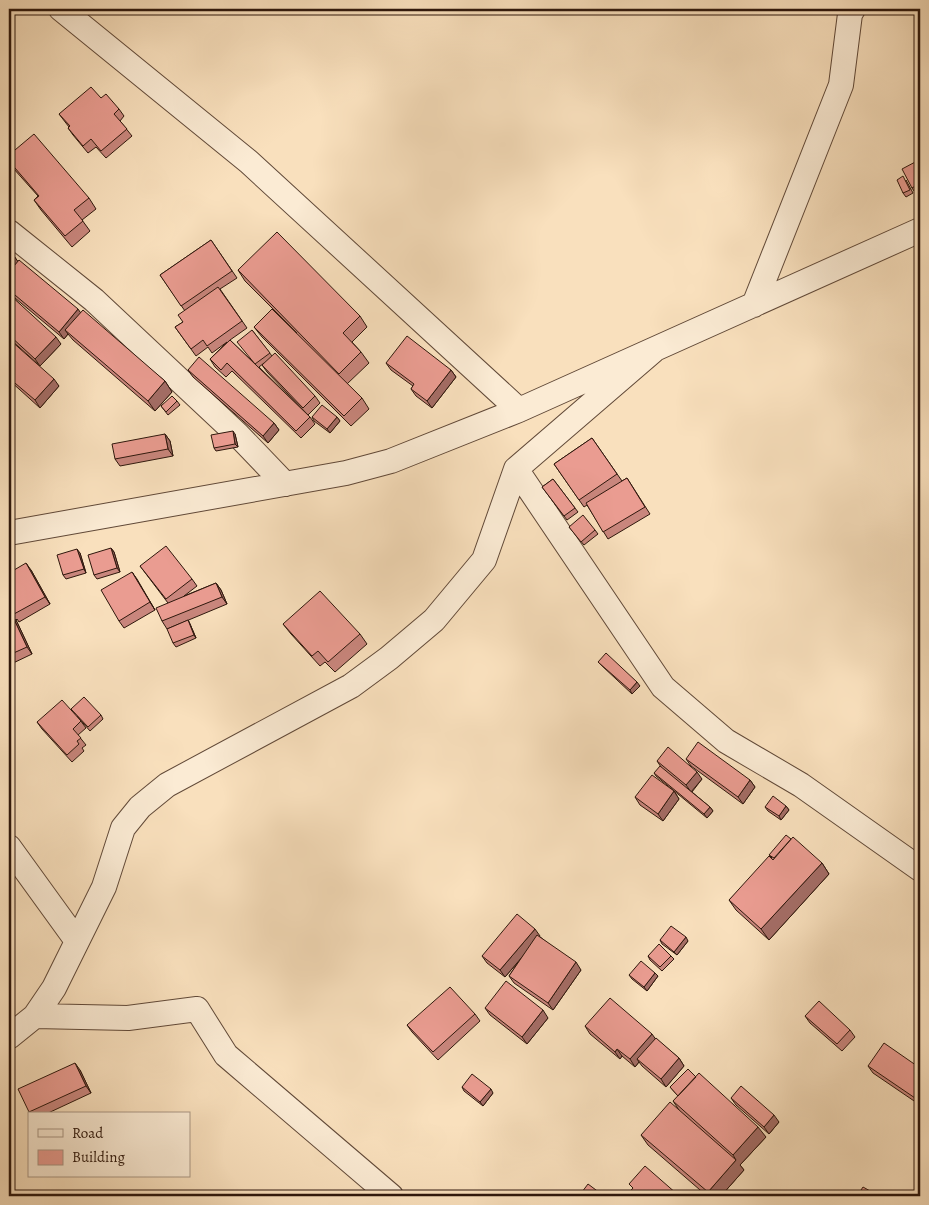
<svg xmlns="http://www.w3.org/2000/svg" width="929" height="1205" viewBox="0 0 929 1205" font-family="Alegreya,serif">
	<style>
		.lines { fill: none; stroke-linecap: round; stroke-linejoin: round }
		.street-casing { stroke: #614938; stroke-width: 26 }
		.street { stroke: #fbebd4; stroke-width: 24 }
		.wall { fill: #c9867d; stroke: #2e170c }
		.shaded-wall { fill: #a46d66; stroke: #2e170c }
		.building { fill: #ea9c91; stroke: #2e170c }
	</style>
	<rect width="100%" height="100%" fill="#f9e0bd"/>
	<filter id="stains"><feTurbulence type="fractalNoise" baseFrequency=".004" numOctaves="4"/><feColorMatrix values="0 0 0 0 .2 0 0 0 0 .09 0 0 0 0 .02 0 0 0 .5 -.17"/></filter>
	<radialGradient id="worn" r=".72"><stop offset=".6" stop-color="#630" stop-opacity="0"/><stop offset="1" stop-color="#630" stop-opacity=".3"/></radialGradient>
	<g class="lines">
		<defs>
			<path id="street" d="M61 9 249 162 519 410
				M9 232 94 300 238 435 285 484
				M754 305 841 85 850 14 853 9
				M516 469 663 687 726 741 801 785 920 869
				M9 533 346 473 391 461 519 410 920 230
				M9 847 77 941
				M35 1016 128 1018 197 1009 226 1055 391 1196
				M9 1037 35 1016 54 988 104 887 123 828 140 807 167 785 351 686 389 658 434 620 484 560 516 469 653 351"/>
		</defs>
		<use href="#street" class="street-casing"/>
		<use href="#street" class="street"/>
	</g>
	<path class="wall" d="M101 98 119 109 124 116 120 121 132 136 106 158 96 147 88 153 73 135 68 128 69 127 59 114Z
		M9 155 89 198 96 209 82 220 90 231 72 247 41 210 34 200 38 196 13 168 9 162Z
		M920 161V188L914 191 912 188Z
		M906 180 913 193 906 197 903 193Z
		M211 240 237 278 220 289 247 328 230 340 253 362 252 330 272 356 315 396 320 403 308 415 267 372 262 365 264 363 259 367 310 417 315 424 301 438 232 371 226 377 215 367 210 359 227 342 212 353 208 347 196 356 175 327 183 322 185 311 160 275Z
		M9 252 14 256 18 262 165 381 172 392 155 411 73 340 68 334 64 339 9 293Z
		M238 270 360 316 367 327 352 342 361 352 369 363 347 384 362 398 369 409 351 426 262 337 254 327 297 333 245 281Z
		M9 294 61 344 40 366 9 338Z
		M9 339 59 386 40 408 9 380Z
		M386 363 451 370 456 377 432 408 416 396 411 389 413 386 391 370Z
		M188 370 274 423 279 430 268 443 193 377Z
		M177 401 180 405 168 415 161 406Z
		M312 417H337L340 421 330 433 314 421Z
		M165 434 170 441 173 456 120 466 115 459Z
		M235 434 238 447 216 451 214 448Z
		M592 438 622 481 627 478 650 514 608 539 587 505 584 507 554 464Z
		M553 479 578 512 567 520 542 487Z
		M569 527 595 530 598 534 584 545Z
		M111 548 114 552 120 572 97 579 94 575Z
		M80 553 86 573 66 579 63 575Z
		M140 566 192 579 197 586 184 596 216 583 221 590 227 604 167 629 162 621 168 603Z
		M31 570 50 604 19 622 17 619 16 620 32 654 9 665V573Z
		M132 572 155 610 124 628 119 621Z
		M188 620 190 624 196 638 176 647 173 643Z
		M283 624 360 634 367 644 335 672 325 662 320 666 291 634Z
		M598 662 640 686 632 694 601 665Z
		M74 713 101 715 103 719 90 731 77 716 86 728 78 735 86 745 82 748 84 751 72 762 42 729 37 722Z
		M686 759 750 780 755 787 743 804 691 766Z
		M657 761 702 779 692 792 710 807 713 811 707 818 656 776 654 773 661 767Z
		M674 791 679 799 663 821 640 805 635 797Z
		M786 806 789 810 781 820 768 811 765 807Z
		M769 855 822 863 829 874 769 940 736 910 729 900 772 858Z
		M539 936 581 970 553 1010 514 983 509 976 519 961 505 977 487 963 482 956Z
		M660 940 688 941 677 955 662 944Z
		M648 956H671L674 959 662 971 650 960Z
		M655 973 658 976 647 991 632 979 629 975Z
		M485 1008 548 1018 527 1044 490 1015Z
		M475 1014 480 1021 438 1060 412 1032 407 1025Z
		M805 1016 850 1030 855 1037 842 1051 810 1023Z
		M585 1026 655 1038 679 1058 684 1066 666 1087 642 1066 639 1062 635 1067 622 1056 620 1059 590 1034Z
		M868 1066 920 1068V1105L873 1073Z
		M80 1070 91 1093 46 1114H30L29 1112Z
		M696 1077 766 1137 740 1165 744 1170 721 1196H707L648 1145 641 1135 679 1110 673 1101 678 1096 670 1087Z
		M462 1087 493 1093 483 1106 464 1091Z
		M731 1098 779 1122 769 1134 736 1105Z"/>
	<path class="shaded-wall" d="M14 256 19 263 9 274V261Z
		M78 309 83 316 65 330 68 334 64 339 59 332Z
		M56 337 61 344 40 366 35 359Z
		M451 370 456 377 432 408 427 401Z
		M54 379 59 386 40 408 35 400Z
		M165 381 172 392 155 411 148 401Z
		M337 417 340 421 330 433 327 429Z
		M274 423 279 430 268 443 263 436Z
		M233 431 235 434 238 447 235 444Z
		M165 434 170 441 173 456 168 449Z
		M111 548 114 552 120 572 117 568Z
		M77 549 80 553 86 573 84 569Z
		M26 563 31 570 50 604 45 597Z
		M132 572 137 579 155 610 150 602Z
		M216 583 221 590 227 604 222 597Z
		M12 615 17 622 32 654 27 647Z
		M188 620 190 624 196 638 194 635Z
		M637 682 640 686 632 694 630 690Z
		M697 772 702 779 691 792 686 785Z
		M750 780 755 787 743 804 738 797Z
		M674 791 679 799 663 821 658 814Z
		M786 806 789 810 781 820 779 816Z
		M710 807 713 811 707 818 704 814Z
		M822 863 829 874 769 940 761 929Z
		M535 929 540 936 505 977 500 970Z
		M686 937 688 941 677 955 674 952Z
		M576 962 581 970 553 1010 548 1003Z
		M655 973 658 976 647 991 644 987Z
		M543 1010 548 1018 527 1044 522 1037Z
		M652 1034 657 1041 637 1059 639 1062 635 1067 630 1059Z
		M617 1049 622 1056 620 1059 615 1052Z
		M679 1058 684 1066 666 1087 661 1079Z
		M75 1063 80 1070 91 1093 86 1086Z
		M491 1089 493 1093 483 1106 480 1102Z
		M920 1090V1105L915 1098Z
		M774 1115 779 1122 769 1134 764 1127Z
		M758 1127 766 1137 740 1165 744 1170 721 1196H710L708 1192 736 1160 733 1155Z"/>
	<path class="building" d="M91 87 101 98 106 94 119 109 114 114 127 129 101 151 91 139 83 146 68 128 70 126 59 114Z
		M34 134 89 198 74 210 83 221 65 236 34 200 39 196 9 161V155Z
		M919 160 920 162V183L912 188 902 169Z
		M903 176 910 190 903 193 897 180Z
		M277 232 360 316 343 333 361 352 339 374 238 270Z
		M211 240 232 271 181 306 160 275Z
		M9 252 14 256 9 261Z
		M19 260 78 309 59 332 9 290V272Z
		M218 287 242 321 207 346 203 340 191 349 175 327 183 322 178 315Z
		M9 294 56 337 35 359 9 335Z
		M272 309 362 398 344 416 254 327Z
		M83 310 165 381 148 401 65 330Z
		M252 330 270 353 255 364 237 342Z
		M407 336 451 370 427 401 411 389 414 384 386 363Z
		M9 339 54 379 35 400 9 378Z
		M230 340 310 417 296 431 227 363 221 370 210 359Z
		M275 353 315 396 303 408 262 365Z
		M199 357 274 423 263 436 188 370Z
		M172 396 177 401 166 412 161 406Z
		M322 405 337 417 327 429 312 417Z
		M233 431 235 444 214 448 211 435Z
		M165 434 168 449 115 459 112 444Z
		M592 438 617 474 579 500 554 464Z
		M627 478 645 507 603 532 586 503Z
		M553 479 575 508 564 516 542 487Z
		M583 515 595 530 581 542 569 527Z
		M166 546 192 579 166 599 140 566Z
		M111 548 117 568 94 575 88 555Z
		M77 549 84 569 63 575 57 555Z
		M26 563 45 597 14 614 12 612 9 614V573Z
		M132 572 150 602 119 621 101 590Z
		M216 583 222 597 162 621 156 608Z
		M320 591 360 634 328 662 318 651 312 656 283 624Z
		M12 615 27 647 9 655V616Z
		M188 620 194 635 173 643 167 629Z
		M606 653 637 682 630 690 598 662Z
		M84 697 101 715 88 727 71 709Z
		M62 700 81 721 73 729 81 738 77 741 79 744 67 755 37 722Z
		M698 742 750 780 738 797 686 759Z
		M668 747 697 772 686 785 657 761Z
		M660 766 710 807 704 814 654 773Z
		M652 775 674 791 658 814 635 797Z
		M773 796 786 806 779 816 765 807Z
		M786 835 791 839 774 858 769 855Z
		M793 837 822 863 761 929 729 900 769 856 773 860Z
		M517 914 535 929 500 970 482 956Z
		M671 926 686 937 674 952 660 940Z
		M537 935 576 962 548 1003 509 976Z
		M659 944 671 956 660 967 648 956Z
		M641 961 655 973 644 987 629 975Z
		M506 981 543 1010 522 1037 485 1008Z
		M450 987 475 1014 433 1052 407 1025Z
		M610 998 652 1034 630 1059 617 1049 615 1052 585 1026Z
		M819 1001 850 1030 837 1044 805 1016Z
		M656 1038 679 1058 661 1079 637 1059Z
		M884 1043 920 1068V1090L915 1098 868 1066Z
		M75 1063 86 1086 29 1112 18 1089Z
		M688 1069 696 1077 678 1096 670 1087Z
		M699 1073 758 1127 733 1155 673 1101Z
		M472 1074 491 1089 480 1102 462 1087Z
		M741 1086 774 1115 764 1127 731 1098Z
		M670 1102 736 1160 708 1192 641 1135Z
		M645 1166 677 1194 675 1196H626L633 1188 629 1184Z
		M588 1184 604 1196H579Z
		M863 1187 879 1196H857Z"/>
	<rect width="929" height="1205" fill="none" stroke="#f9e0bd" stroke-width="30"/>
	<rect x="10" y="10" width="909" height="1185" fill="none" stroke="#2e170c" stroke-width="2.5"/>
	<rect x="15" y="15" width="899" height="1175" fill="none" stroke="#2e170c"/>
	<rect x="28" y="1112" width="162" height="65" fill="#fbebd4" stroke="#a99684"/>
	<rect x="38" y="1129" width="25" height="8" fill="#fbebd4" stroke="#a99684"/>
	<text x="72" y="1138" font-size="15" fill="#2e170c">Road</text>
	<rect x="38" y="1150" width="25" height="15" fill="#ea9c91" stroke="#a99684"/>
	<text x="72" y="1162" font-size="15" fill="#2e170c">Building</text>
	<rect width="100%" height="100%" filter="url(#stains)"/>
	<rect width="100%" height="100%" fill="url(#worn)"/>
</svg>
